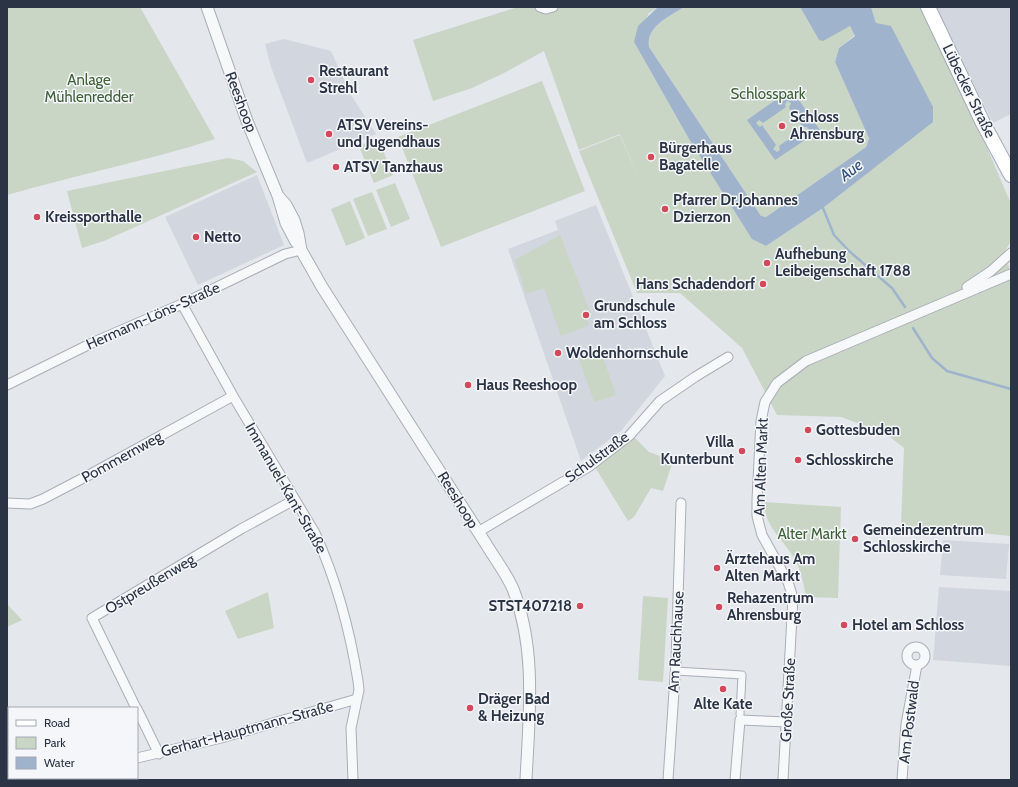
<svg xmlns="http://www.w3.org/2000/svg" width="1018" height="787" viewBox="0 0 1018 787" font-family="Cabin,sans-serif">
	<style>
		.built { fill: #d2d6de }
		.green { fill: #c9d6c5 }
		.water { fill: #9fb4cc; fill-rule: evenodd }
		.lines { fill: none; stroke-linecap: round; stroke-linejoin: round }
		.stream { stroke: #9fb4cc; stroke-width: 2.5 }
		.pedestrian-casing { stroke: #a9aeb7; stroke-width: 9 }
		.minor-casing { stroke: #a9aeb7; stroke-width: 11 }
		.tertiary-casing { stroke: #a9aeb7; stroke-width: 13 }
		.primary-casing { stroke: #a3abb8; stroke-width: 16 }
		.pedestrian { stroke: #f7f8fa; stroke-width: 7 }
		.minor { stroke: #f7f8fa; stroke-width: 9 }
		.tertiary { stroke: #f7f8fa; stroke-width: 11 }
		.primary { stroke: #fff; stroke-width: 14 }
		.poi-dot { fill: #d1495b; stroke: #f4f6f9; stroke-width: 1.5 }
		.labels { text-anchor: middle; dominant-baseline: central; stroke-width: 3; stroke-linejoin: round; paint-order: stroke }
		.poi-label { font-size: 15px; font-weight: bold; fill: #2b3445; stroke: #f4f6f9; text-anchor: start }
		.park-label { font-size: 15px; fill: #3f6138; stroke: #f4f6f9 }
		.street-label { font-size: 15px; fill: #2b3445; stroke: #f4f6f9 }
		.water-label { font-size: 16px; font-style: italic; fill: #34527a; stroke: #f4f6f9 }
	</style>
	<rect width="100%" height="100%" fill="#e4e7ec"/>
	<path class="built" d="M935 7H1011V114L993 123Z
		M284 39 331 51 351 95 376 134 307 163 271 67 265 44Z
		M257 175 284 245 198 285 165 217Z
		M596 205 665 376 621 431 581 461 508 249 558 230 555 221Z
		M943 540 1009 544 1006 579 940 575Z
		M939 587 1011 591V666L933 660Z"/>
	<path class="green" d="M7 7H140L215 139C147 161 76 175 7 195Z
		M518 7H658L649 13 634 42 689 139 752 238 766 246 823 208 932 122 876 23 871 7H922L980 131 1011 204V241L1003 254 1011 271V536L901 525 904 448 885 433 841 417 777 415 742 348 680 293H637L579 151 620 135 643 189 620 134 579 150 544 51 504 73 472 88 433 101 413 40Z
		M684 7H800L819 40 850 26 855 35 839 48 835 62 869 137 866 147 766 217 761 216 649 47C646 26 669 17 684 7Z
		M542 81 585 191 441 247 398 137Z
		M378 138 393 175 374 183 359 146Z
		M228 158 243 161 257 172 104 241 82 248 67 191Z
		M395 183 410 219 391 227 376 190Z
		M372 192 387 229 368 236 353 199Z
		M350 201 365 238 346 246 331 209Z
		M560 235 591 314 586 316 589 325 561 336 544 288 526 294 515 260Z
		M600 349 616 395 594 402 578 356Z
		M634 437 649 452 673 461 663 491 651 488 634 517 628 521 595 467Z
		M764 502 841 507 838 598 806 597C804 586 802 574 797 564 787 541 765 531 764 502Z
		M268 592 274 628 238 639 225 611Z
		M643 596 668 598 663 682 638 680Z
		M7 604 22 620 7 627Z"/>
	<path class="water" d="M658 7H684C669 17 646 26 649 47L761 216 766 217 866 147 869 138 835 62 839 48 855 36 850 26 823 41 819 40 800 7H871L876 23 891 26 933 107V122L823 208 766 246 752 239 689 139 634 42 638 26Z
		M791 89 820 130 775 160 747 120ZM787 101 791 103 789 108 803 127H807L809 130 806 133 802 130 779 146 780 150 777 152 773 149 776 145 762 125 760 127 756 123 759 120 763 123 786 107 785 105Z"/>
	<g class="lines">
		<path class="stream" d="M823 208 834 235 849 251 892 288 905 307
			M913 328 932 358 947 371 1011 389"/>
		<defs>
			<path id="pedestrian" d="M676 671 742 675 740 714"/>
			<path id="minor" d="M540 7 546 9 553 7
				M967 287 991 271 1011 253
				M182 304 233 396 315 533C336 579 350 631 358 681L359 690 351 728 353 780
				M7 385 94 342 182 304 285 254 301 250
				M7 503 30 504 43 499 89 475 233 396
				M478 532 590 466 629 436 660 401 695 377 728 357
				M907 656a9 9 0 1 1 18 0a9 9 0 1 1-18 0Z
				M136 708 92 618 241 529 294 500
				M137 709 159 754
				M137 758 221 738 357 699
				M32 780 42 778
				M668 780 676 662 681 503
				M735 780 740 720 787 722
				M783 780 793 598 788 582 762 535 757 516V500L761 421 765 402 777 383 806 361 1011 274
				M902 780 906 724 917 665"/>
			<path id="tertiary" d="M207 7 247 121 278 196 286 223 296 242
				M278 196 286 205 294 220 298 233 301 250 322 287 486 544C495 559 506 573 513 589 537 650 529 716 526 780"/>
			<path id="primary" d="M928 7 983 123 1011 175"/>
		</defs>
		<use href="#pedestrian" class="pedestrian-casing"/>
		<use href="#minor" class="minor-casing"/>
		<use href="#tertiary" class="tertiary-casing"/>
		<use href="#primary" class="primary-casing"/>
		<use href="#pedestrian" class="pedestrian"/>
		<use href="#minor" class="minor"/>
		<use href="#tertiary" class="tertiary"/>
		<use href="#primary" class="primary"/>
	</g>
	<g class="poi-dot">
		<circle cx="311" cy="80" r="4"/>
		<circle cx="782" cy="126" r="4"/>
		<circle cx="329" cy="134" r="4"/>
		<circle cx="651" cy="157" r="4"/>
		<circle cx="336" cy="167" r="4"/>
		<circle cx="665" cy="209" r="4"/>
		<circle cx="37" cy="217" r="4"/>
		<circle cx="196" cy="237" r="4"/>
		<circle cx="767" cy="263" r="4"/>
		<circle cx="763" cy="284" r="4"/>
		<circle cx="586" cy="315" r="4"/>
		<circle cx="558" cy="353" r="4"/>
		<circle cx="468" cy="385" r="4"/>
		<circle cx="808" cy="430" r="4"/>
		<circle cx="742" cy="451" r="4"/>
		<circle cx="798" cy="460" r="4"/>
		<circle cx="855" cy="539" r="4"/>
		<circle cx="717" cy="568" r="4"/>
		<circle cx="580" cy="606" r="4"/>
		<circle cx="719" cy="607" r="4"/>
		<circle cx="844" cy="625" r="4"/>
		<circle cx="723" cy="689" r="4"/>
		<circle cx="470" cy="708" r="4"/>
	</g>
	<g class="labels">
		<g class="poi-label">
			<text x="319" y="71">Restaurant<tspan x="319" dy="17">Strehl</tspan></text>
			<text x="790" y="117">Schloss<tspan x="790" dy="17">Ahrensburg</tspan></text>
			<text x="337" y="125">ATSV Vereins-<tspan x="337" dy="17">und Jugendhaus</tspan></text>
			<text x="659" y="148">Bürgerhaus<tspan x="659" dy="17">Bagatelle</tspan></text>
			<text x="344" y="167">ATSV Tanzhaus</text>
			<text x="673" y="200">Pfarrer Dr.Johannes<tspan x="673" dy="17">Dzierzon</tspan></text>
			<text x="45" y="217">Kreissporthalle</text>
			<text x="204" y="237">Netto</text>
			<text x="775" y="254">Aufhebung<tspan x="775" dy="17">Leibeigenschaft 1788</tspan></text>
			<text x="755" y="284" text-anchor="end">Hans Schadendorf</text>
			<text x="594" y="306">Grundschule<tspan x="594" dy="17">am Schloss</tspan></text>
			<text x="566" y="353">Woldenhornschule</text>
			<text x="476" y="385">Haus Reeshoop</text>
			<text x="816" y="430">Gottesbuden</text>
			<text x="734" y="442" text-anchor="end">Villa<tspan x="734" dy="17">Kunterbunt</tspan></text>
			<text x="806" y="460">Schlosskirche</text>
			<text x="863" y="530">Gemeindezentrum<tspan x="863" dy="17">Schlosskirche</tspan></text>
			<text x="725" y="559">Ärztehaus Am<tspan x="725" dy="17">Alten Markt</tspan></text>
			<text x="727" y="598">Rehazentrum<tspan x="727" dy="17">Ahrensburg</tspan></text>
			<text x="572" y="606" text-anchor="end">STST407218</text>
			<text x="852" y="625">Hotel am Schloss</text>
			<text x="478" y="699">Dräger Bad<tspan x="478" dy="17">&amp; Heizung</tspan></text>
			<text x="723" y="704" text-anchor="middle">Alte Kate</text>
		</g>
		<g class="park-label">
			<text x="89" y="80">Anlage<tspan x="89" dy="17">Mühlenredder</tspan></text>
			<text x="768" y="94">Schlosspark</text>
			<text x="812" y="534">Alter Markt</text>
		</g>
		<g class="street-label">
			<text transform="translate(969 91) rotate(64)">Lübecker Straße</text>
			<text transform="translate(241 102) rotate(69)">Reeshoop</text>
			<text transform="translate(153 316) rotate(-24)">Hermann-Löns-Straße</text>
			<text transform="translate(122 457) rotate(-29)">Pommernweg</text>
			<text transform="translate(597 457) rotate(-36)">Schulstraße</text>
			<text transform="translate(761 467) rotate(-88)">Am Alten Markt</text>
			<text transform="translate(286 488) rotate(60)">Immanuel-Kant-Straße</text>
			<text transform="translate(458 500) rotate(58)">Reeshoop</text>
			<text transform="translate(150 584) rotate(-31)">Ostpreußenweg</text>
			<text transform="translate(676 642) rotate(-87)">Am Rauchhause</text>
			<text transform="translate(788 700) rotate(-87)">Große Straße</text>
			<text transform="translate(909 722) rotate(-83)">Am Postwald</text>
			<text transform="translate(247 729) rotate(-15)">Gerhart-Hauptmann-Straße</text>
		</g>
		<g class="water-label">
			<text transform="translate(851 170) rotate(-37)">Aue</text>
		</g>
	</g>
	<rect width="1018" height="787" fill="none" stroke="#2b3445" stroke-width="16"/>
	<rect x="8" y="707" width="130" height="72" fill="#f4f6f9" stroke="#a4a8b1"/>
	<rect x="16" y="720" width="20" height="6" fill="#ffffff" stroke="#a4a8b1"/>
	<text x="44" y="727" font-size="12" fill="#2b3445">Road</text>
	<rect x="16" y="737" width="20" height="12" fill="#c9d6c5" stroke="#a4a8b1"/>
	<text x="44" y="747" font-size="12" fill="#2b3445">Park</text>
	<rect x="16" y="757" width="20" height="12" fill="#9fb4cc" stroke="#a4a8b1"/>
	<text x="44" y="767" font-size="12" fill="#2b3445">Water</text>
</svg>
